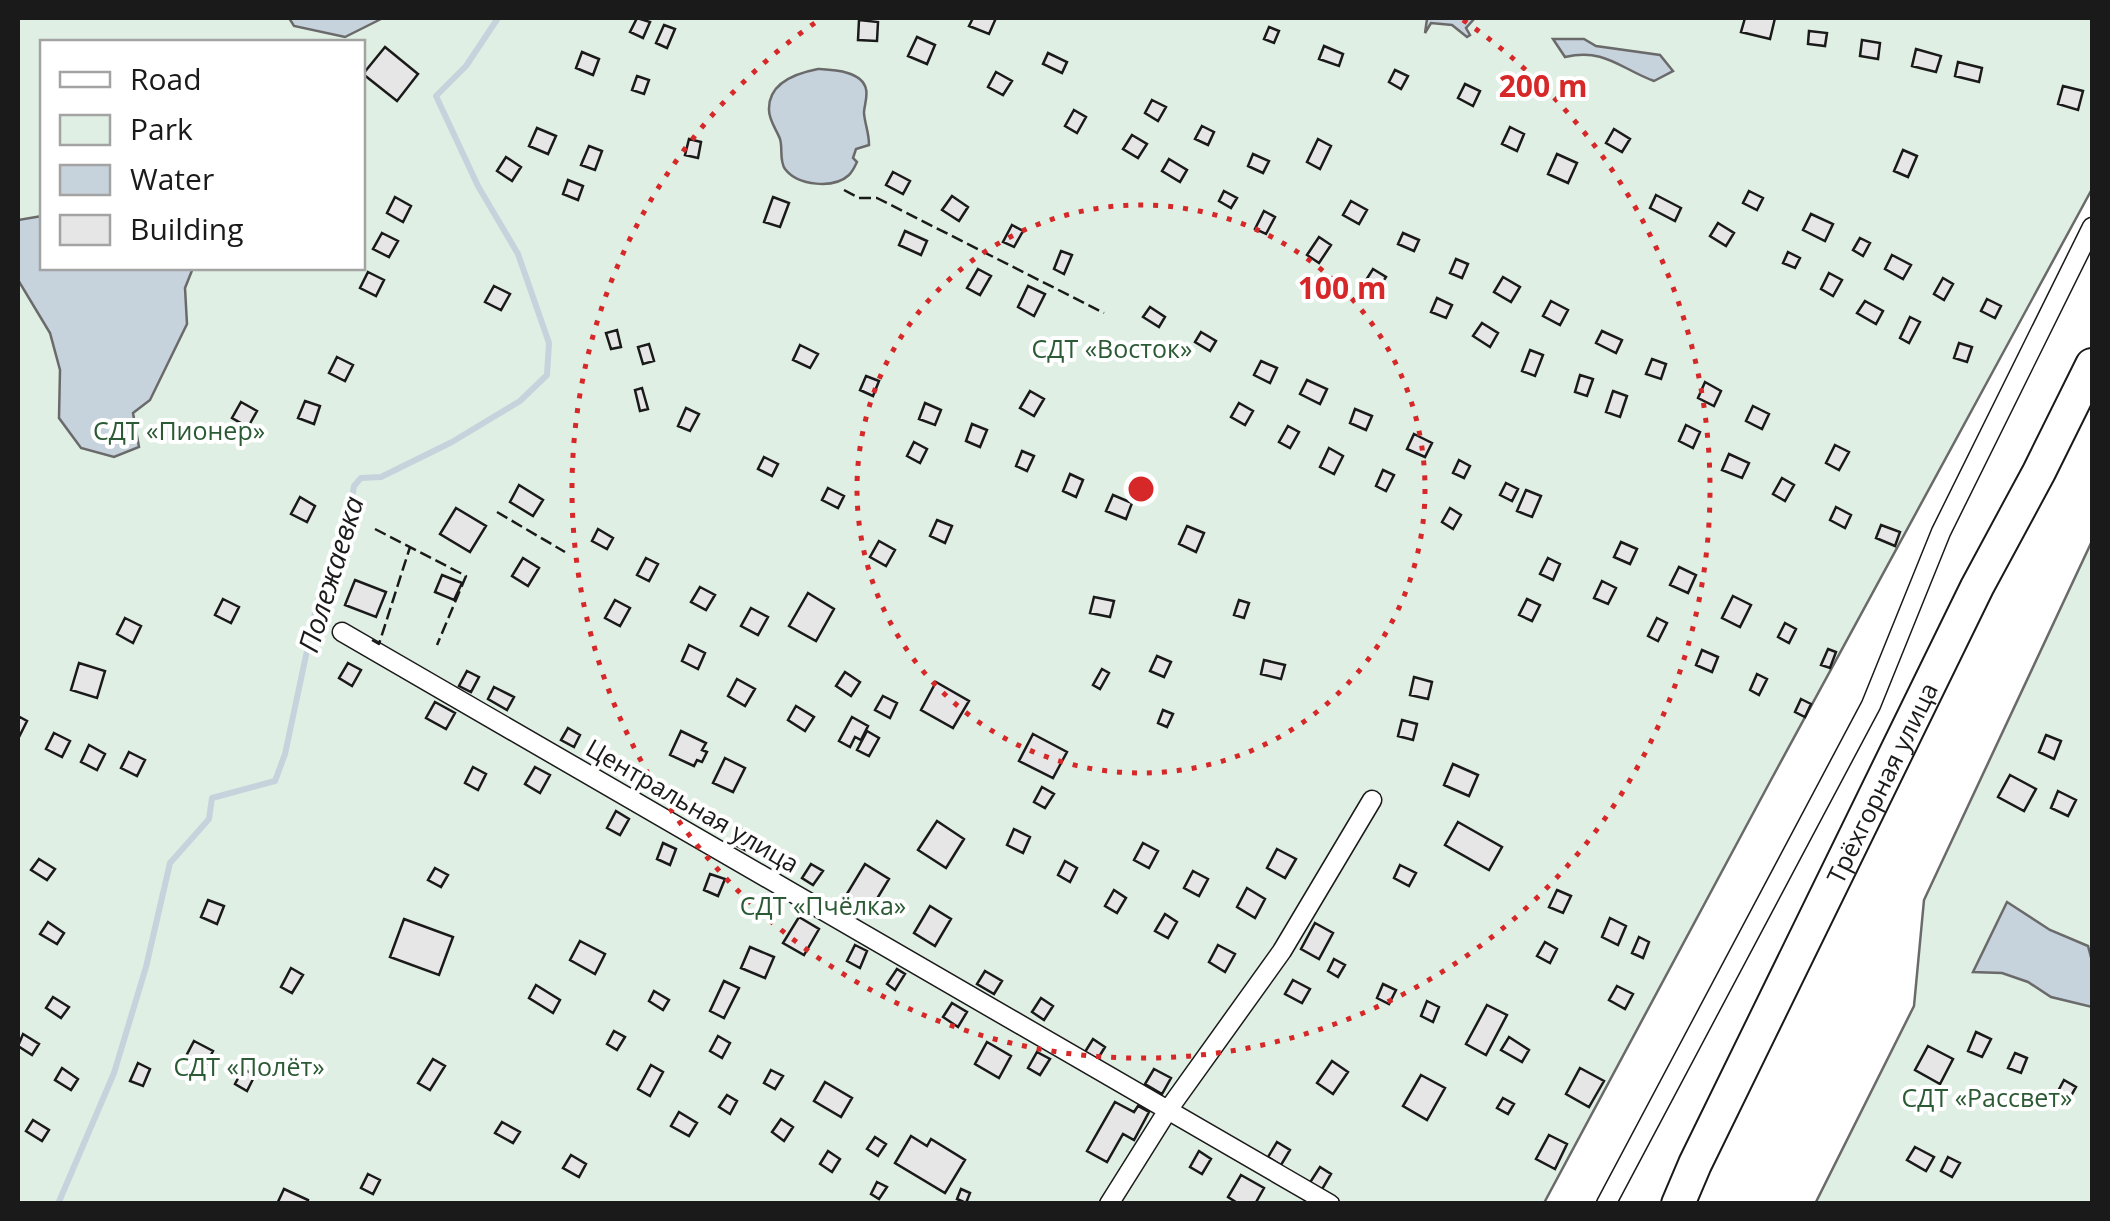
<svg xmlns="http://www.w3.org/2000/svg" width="2110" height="1221" viewBox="0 0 2110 1221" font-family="'Open Sans',sans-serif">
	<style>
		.green { fill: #e0efe3; stroke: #6a6a6a; stroke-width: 2.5; fill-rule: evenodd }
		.water { fill: #c6d2dc; stroke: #6a6a6a; stroke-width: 2.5 }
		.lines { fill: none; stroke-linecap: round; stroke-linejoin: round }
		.stream { stroke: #c6d2dc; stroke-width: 6 }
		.building { fill: #e6e6e6; stroke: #1a1a1a; stroke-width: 2.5 }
		.street-casing { stroke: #1a1a1a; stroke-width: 21 }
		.highway-casing { stroke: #1a1a1a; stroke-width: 36 }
		.street { stroke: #fff; stroke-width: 18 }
		.highway { stroke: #fff; stroke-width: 32 }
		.fence { stroke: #1a1a1a; stroke-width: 2.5; stroke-dasharray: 12 5; stroke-linecap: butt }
		.ring { fill: none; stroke: #d62828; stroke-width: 5; stroke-dasharray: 5 10 }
		.labels { text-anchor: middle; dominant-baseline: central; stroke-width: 8; stroke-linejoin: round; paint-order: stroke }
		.park-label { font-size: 25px; fill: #2b5a34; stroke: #fff }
		.street-label { font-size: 25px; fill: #1a1a1a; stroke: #fff }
		.water-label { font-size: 28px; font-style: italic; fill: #1a1a1a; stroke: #fff }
		.centre { fill: #d62828; stroke: #fff; stroke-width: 5 }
		.ring-label { font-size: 30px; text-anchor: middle; font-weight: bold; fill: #d62828; stroke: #fff; stroke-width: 8; stroke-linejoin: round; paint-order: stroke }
	</style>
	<rect width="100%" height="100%" fill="#fff"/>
	<path class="green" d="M18 18H2092V189L1772 778 1544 1203H18ZM42 42H362V268H42Z
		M2092 541V1203L1815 1204 1914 1006 1924 900Z"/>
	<path class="water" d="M289 18H383L345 37 294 26Z
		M1423 18H1474V19L1466 28 1470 35 1467 37 1452 25 1431 23 1425 33 1427 19Z
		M1553 39H1584L1596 46 1660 55 1673 71 1654 81C1619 68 1605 48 1565 57Z
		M818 69C834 70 862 71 866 89 868 97 864 106 864 113 865 125 869 132 869 145L856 149 853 158 857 162C855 166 853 171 849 175 834 189 798 186 785 169 779 160 783 149 780 139 776 129 769 120 769 110 768 83 797 73 818 69Z
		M42 216V268H193L185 288 187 324 150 400 133 413 139 447 114 457 81 448 59 418 60 370 50 333 18 280V220Z
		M2007 902 2050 930 2088 946 2092 961V1007L2051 997 2028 982 2002 973 1973 972Z"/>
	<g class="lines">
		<path class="stream" d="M58 1204 114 1073 146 967 170 863 209 819 212 798 275 781 285 754 318 599 350 510 354 486 361 478 381 477 452 442 520 401 547 375 549 343 518 254 478 186 436 96 466 66 498 18"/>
	</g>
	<path class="building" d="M637 18 650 22 643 38 630 32Z
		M973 18H996L989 34 969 26Z
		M1745 18H1775L1770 39 1741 32Z
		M859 20 878 22 877 41 858 40Z
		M664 25 675 29 667 48 656 43Z
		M1269 27 1279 31 1274 43 1264 39Z
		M1809 31 1827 33 1825 46 1808 44Z
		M917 37 935 45 927 64 908 56Z
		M1862 40 1880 43 1878 59 1860 56Z
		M1324 46 1343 54 1339 66 1319 59Z
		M385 47 418 74 397 101 363 74Z
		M1916 49 1941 56 1936 72 1912 66Z
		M582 52 599 59 593 75 576 68Z
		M1048 53 1067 62 1062 73 1043 64Z
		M1958 62 1982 68 1979 82 1955 76Z
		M1395 70 1408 76 1401 89 1389 82Z
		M996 72 1012 81 1003 95 988 87Z
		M637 76 649 80 644 94 632 90Z
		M1465 84 1480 91 1473 106 1458 98Z
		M2063 86 2083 91 2078 110 2058 104Z
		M1152 100 1166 107 1158 121 1145 113Z
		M1074 110 1086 117 1077 133 1065 126Z
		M1202 126 1214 132 1208 145 1195 139Z
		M1510 127 1524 134 1517 151 1502 144Z
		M537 128 556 136 548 154 529 146Z
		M1614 129 1630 139 1622 152 1606 143Z
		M1132 135 1147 144 1138 158 1123 149Z
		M689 139 701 142 698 158 685 155Z
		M1318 139 1331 146 1320 169 1307 162Z
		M589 146 602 151 595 170 581 165Z
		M1903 150 1917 156 1908 177 1894 171Z
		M1253 154 1269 161 1263 173 1248 166Z
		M1557 154 1577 163 1568 183 1548 174Z
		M506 157 521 167 512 181 497 171Z
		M1169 159 1187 170 1180 182 1162 171Z
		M893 172 910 181 903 194 886 185Z
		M568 180 583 186 578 200 563 194Z
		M1224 191 1237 198 1231 208 1219 201Z
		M1749 191 1763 198 1757 210 1743 203Z
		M1656 195 1681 208 1675 221 1650 208Z
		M952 196 968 207 959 221 942 210Z
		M395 197 411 206 403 222 387 213Z
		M773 197 789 203 780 227 764 222Z
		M1351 201 1367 210 1359 224 1343 215Z
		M1264 211 1275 217 1266 234 1255 229Z
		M1811 214 1833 224 1825 241 1803 230Z
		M1718 223 1734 233 1726 246 1710 236Z
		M1012 225 1023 231 1014 247 1003 242Z
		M905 231 927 241 921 255 899 245Z
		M382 233 398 241 389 257 373 249Z
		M1403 233 1419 240 1414 251 1398 244Z
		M1319 237 1331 245 1319 263 1307 255Z
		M1860 238 1870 243 1863 256 1853 250Z
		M1061 251 1072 255 1064 274 1054 269Z
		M1788 252 1800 258 1795 268 1783 263Z
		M1892 255 1911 265 1903 279 1885 269Z
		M1456 259 1468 264 1462 278 1450 273Z
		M978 269 991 276 980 295 967 288Z
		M1373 269 1386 277 1374 296 1361 288Z
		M368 272 384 280 376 296 360 288Z
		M1829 273 1842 280 1833 296 1821 289Z
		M1503 277 1520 287 1511 302 1494 292Z
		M1943 278 1953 284 1944 300 1934 294Z
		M494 286 510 294 501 310 485 302Z
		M1028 286 1045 294 1034 316 1018 307Z
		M1437 298 1452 305 1446 318 1431 312Z
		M1987 299 2001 306 1995 318 1981 311Z
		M1551 301 1568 310 1560 325 1543 316Z
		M1865 301 1883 311 1876 324 1857 313Z
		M1150 307 1165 317 1159 327 1143 317Z
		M1910 317 1920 322 1909 343 1900 338Z
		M1482 323 1498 333 1490 347 1473 336Z
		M617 330 621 347 611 349 606 333Z
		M1602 331 1622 340 1616 353 1596 343Z
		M1201 332 1216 341 1210 351 1195 342Z
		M1959 343 1972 347 1967 362 1954 358Z
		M649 344 654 361 643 364 638 347Z
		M800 345 818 354 810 368 793 360Z
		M1530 350 1543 355 1535 376 1522 371Z
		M337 357 353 365 345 381 329 373Z
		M1652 359 1666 364 1661 379 1646 374Z
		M1261 361 1277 368 1270 383 1254 375Z
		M1580 375 1593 379 1587 396 1575 392Z
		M866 376 879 381 873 396 860 390Z
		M1307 380 1327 389 1320 404 1300 394Z
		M1705 382 1721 391 1714 406 1698 398Z
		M642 388 648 409 640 411 635 390Z
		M1030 391 1044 399 1034 416 1020 408Z
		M1613 391 1627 396 1620 417 1606 412Z
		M305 401 320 406 314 424 298 418Z
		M241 402 257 411 248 427 232 418Z
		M925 403 941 410 935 425 919 419Z
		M1239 403 1253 411 1245 425 1231 417Z
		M1753 406 1769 414 1762 429 1746 421Z
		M686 408 699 414 690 431 678 426Z
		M1355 409 1372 416 1366 430 1350 423Z
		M972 424 987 430 980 447 966 441Z
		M1686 425 1700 432 1693 448 1679 441Z
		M1288 426 1299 432 1290 448 1279 442Z
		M1414 434 1432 443 1425 457 1407 449Z
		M914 442 927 449 920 463 907 456Z
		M1835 445 1849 452 1839 470 1826 463Z
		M1329 448 1343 456 1334 474 1320 467Z
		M1022 451 1034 456 1027 471 1016 466Z
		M1729 454 1749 463 1742 478 1722 470Z
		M764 457 778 464 772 476 758 469Z
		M1459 460 1470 466 1464 478 1453 473Z
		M1383 470 1394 475 1386 491 1376 486Z
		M1070 474 1083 480 1076 497 1063 491Z
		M1782 478 1794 485 1785 501 1773 494Z
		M1506 483 1518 489 1512 501 1500 495Z
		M519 485 543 500 533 516 510 502Z
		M828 488 844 496 838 508 822 500Z
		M1526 490 1541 496 1532 517 1517 511Z
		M1113 495 1132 503 1126 519 1106 511Z
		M300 497 315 506 307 522 291 514Z
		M1836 507 1851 515 1845 528 1830 520Z
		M456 508 486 526 470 552 440 534Z
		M1450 508 1461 515 1453 529 1442 522Z
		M937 520 952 526 945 543 930 536Z
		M1881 525 1900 532 1895 546 1876 538Z
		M1187 526 1204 533 1196 552 1179 544Z
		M598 529 613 538 607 549 592 541Z
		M879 541 895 550 886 566 870 557Z
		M1621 542 1637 549 1630 564 1614 557Z
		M523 558 539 568 528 586 512 576Z
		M646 558 658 564 649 581 637 575Z
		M1548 558 1560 564 1553 580 1540 574Z
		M1679 567 1696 575 1688 593 1670 585Z
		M442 575 462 583 454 600 435 592Z
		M355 580 386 592 376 617 345 605Z
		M1602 581 1616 588 1608 604 1594 598Z
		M700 587 715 595 706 610 691 602Z
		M808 593 834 609 816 641 789 626Z
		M1733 596 1751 605 1740 627 1722 618Z
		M1094 597 1114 601 1110 617 1090 613Z
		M223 599 239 607 231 623 215 615Z
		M1527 599 1540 605 1532 621 1519 615Z
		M615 600 630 608 620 626 605 618Z
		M1239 600 1249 603 1244 618 1234 615Z
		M751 608 768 617 758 635 741 626Z
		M125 618 141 626 133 643 117 634Z
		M1657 618 1667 623 1658 641 1648 636Z
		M1785 623 1796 629 1789 643 1778 637Z
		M689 645 705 653 698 669 682 661Z
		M1828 649 1836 652 1830 668 1821 665Z
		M1702 650 1718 657 1712 672 1696 665Z
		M1157 656 1171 662 1164 677 1150 671Z
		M1264 660 1285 665 1281 679 1261 674Z
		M79 663 105 671 97 698 71 690Z
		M348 663 361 670 352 686 339 678Z
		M1102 669 1109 673 1100 689 1093 685Z
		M467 671 479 677 471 692 459 686Z
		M845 672 860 682 851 696 836 686Z
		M1757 674 1767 679 1759 695 1750 690Z
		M1414 677 1432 682 1428 699 1410 695Z
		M737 679 755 689 745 706 728 696Z
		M936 682 969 701 953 728 921 710Z
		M494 687 514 697 507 710 488 699Z
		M883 696 897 703 890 718 875 710Z
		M1801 699 1811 704 1805 717 1795 712Z
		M435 702 455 713 446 729 426 718Z
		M796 706 814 717 805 731 788 720Z
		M1163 710 1173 714 1167 727 1158 723Z
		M18 716 27 721 19 737H18Z
		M852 717 868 726 861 740 855 737 850 747 839 741Z
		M1402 720 1417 724 1413 740 1398 736Z
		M568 728 580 735 574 747 561 740Z
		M681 731 706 743 702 750 707 752 702 762 697 760 694 766 670 755Z
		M867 731 879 738 869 756 857 750Z
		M54 733 70 741 62 757 46 749Z
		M1033 734 1067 752 1053 778 1019 761Z
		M2046 735 2061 741 2054 759 2039 752Z
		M89 745 105 754 97 770 81 762Z
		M129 752 145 760 137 776 121 768Z
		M725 758 745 768 733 792 713 783Z
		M1453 764 1478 775 1469 796 1444 785Z
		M632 765 644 770 638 784 626 778Z
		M473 767 486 774 478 790 465 783Z
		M535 767 550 775 540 793 525 784Z
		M2010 775 2036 789 2024 811 1998 797Z
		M1042 787 1054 794 1045 808 1034 802Z
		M2058 791 2076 800 2068 816 2051 808Z
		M616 811 629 819 620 835 607 828Z
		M937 821 964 839 946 868 918 850Z
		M1458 822 1502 847 1489 870 1445 845Z
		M739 828 753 834 745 850 731 843Z
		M1014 829 1030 837 1023 853 1007 845Z
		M663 843 676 849 670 865 657 859Z
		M1143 843 1158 851 1149 868 1134 860Z
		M1277 849 1296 859 1285 878 1267 868Z
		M39 859 55 869 47 880 31 870Z
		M1065 861 1077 868 1070 882 1058 875Z
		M811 864 823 871 813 885 802 878Z
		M865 864 889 879 869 912 845 897Z
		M1400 865 1416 873 1409 886 1394 878Z
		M435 868 448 875 441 887 428 880Z
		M1193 871 1208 879 1199 896 1184 888Z
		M710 874 725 879 718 896 704 890Z
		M1247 888 1265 899 1255 918 1237 907Z
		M1114 890 1126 898 1117 913 1105 906Z
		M1557 890 1571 896 1563 913 1549 907Z
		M208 900 224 906 217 924 201 917Z
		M930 906 951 919 935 946 914 933Z
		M1165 914 1177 922 1168 938 1155 931Z
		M799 917 819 929 804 955 783 943Z
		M1610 918 1626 926 1618 945 1602 937Z
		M404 919 453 937 439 975 390 957Z
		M48 922 64 933 57 944 40 934Z
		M1315 923 1333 933 1319 959 1301 949Z
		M1639 937 1649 942 1643 958 1632 953Z
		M580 941 605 954 595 974 570 960Z
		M1545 942 1557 949 1550 963 1537 956Z
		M855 945 867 951 860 968 847 961Z
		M1218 945 1235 954 1225 972 1209 962Z
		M750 947 774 957 765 978 741 968Z
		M1334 959 1345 965 1338 977 1328 971Z
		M291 968 303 975 292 993 281 987Z
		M897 969 905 974 895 990 887 984Z
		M985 971 1002 981 994 994 977 984Z
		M1293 980 1310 989 1302 1003 1285 994Z
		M724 981 739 988 724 1018 710 1011Z
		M1383 984 1396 990 1389 1004 1377 998Z
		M536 985 560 1000 553 1013 529 998Z
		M1617 986 1633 994 1625 1009 1609 1000Z
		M654 991 669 1000 663 1010 649 1001Z
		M53 997 69 1007 61 1018 46 1008Z
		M1041 998 1053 1006 1044 1020 1032 1012Z
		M1427 1001 1439 1007 1433 1022 1421 1016Z
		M952 1003 967 1012 958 1027 943 1017Z
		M1487 1005 1507 1015 1486 1055 1466 1044Z
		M614 1031 625 1037 617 1050 607 1044Z
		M1976 1032 1991 1039 1982 1057 1968 1051Z
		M23 1034 39 1044 32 1055 18 1046Z
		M718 1036 730 1043 722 1058 710 1051Z
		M1509 1037 1529 1050 1522 1062 1501 1050Z
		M1093 1039 1105 1047 1097 1060 1085 1052Z
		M194 1041 213 1051 203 1070 184 1060Z
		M987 1042 1011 1056 999 1078 975 1064Z
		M1928 1046 1953 1059 1940 1084 1915 1070Z
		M1037 1052 1050 1059 1040 1075 1028 1068Z
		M2015 1053 2027 1058 2021 1073 2008 1068Z
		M433 1059 445 1066 430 1090 418 1083Z
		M1332 1061 1348 1072 1333 1094 1317 1083Z
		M138 1063 150 1069 143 1086 130 1081Z
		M651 1065 663 1072 650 1096 638 1089Z
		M62 1068 78 1079 71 1090 55 1080Z
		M1580 1068 1604 1081 1589 1107 1566 1094Z
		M243 1069 255 1075 247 1091 235 1084Z
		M1154 1069 1171 1078 1162 1094 1145 1084Z
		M771 1070 783 1076 775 1089 764 1083Z
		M1421 1075 1445 1088 1427 1120 1403 1106Z
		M2064 1080 2076 1087 2068 1101 2056 1095Z
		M825 1082 852 1098 841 1117 814 1101Z
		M727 1095 737 1101 730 1114 719 1107Z
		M1503 1098 1514 1104 1508 1114 1497 1108Z
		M1115 1102 1134 1112 1138 1106 1149 1112 1134 1140 1123 1134 1107 1162 1087 1151Z
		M679 1112 697 1123 689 1136 671 1126Z
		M781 1119 793 1127 784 1141 772 1132Z
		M33 1120 49 1130 42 1141 26 1131Z
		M502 1122 520 1132 513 1143 495 1133Z
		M1549 1135 1567 1144 1555 1169 1536 1159Z
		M911 1136 927 1146 931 1139 965 1160 945 1193 895 1163Z
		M875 1137 886 1144 878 1156 867 1149Z
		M1277 1142 1290 1150 1281 1165 1268 1157Z
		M1915 1147 1934 1157 1926 1171 1907 1160Z
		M828 1151 840 1159 832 1172 820 1164Z
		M1199 1151 1211 1159 1202 1174 1190 1167Z
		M571 1155 586 1164 579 1177 563 1168Z
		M1948 1157 1960 1163 1952 1177 1941 1171Z
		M1320 1167 1331 1174 1321 1191 1309 1184Z
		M368 1174 380 1180 373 1194 361 1188Z
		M1241 1175 1264 1188 1255 1204H1239L1228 1197Z
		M877 1182 887 1187 879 1199 871 1194Z
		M284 1189 308 1200 307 1204H277Z
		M961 1189 970 1193 966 1203 957 1199Z"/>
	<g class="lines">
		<defs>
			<path id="street" d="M342 632 1330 1204
				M1109 1204 1168 1110 1282 951 1372 800
				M1606 1204 1871 705 1941 532 2092 227"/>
			<g id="highway">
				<path id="s1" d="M1678 1204 1695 1164 1977 587 2039 472 2092 365"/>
			</g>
		</defs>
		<use href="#street" class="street-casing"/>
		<use href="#highway" class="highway-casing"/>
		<use href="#street" class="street"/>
		<use href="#highway" class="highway"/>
		<path class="fence" d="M844 190 859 198H877L1104 313
			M497 512 565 552
			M375 529 466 576 437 645
			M372 640 379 644 410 547"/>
	</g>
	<g class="ring">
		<circle cx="1141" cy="489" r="284"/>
		<path d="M1463 20A569 569 0 1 1 819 20"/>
	</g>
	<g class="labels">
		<g class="park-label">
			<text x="1112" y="348">СДТ «Восток»</text>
			<text x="179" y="430">СДТ «Пионер»</text>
			<text x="823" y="905">СДТ «Пчёлка»</text>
			<text x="249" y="1066">СДТ «Полёт»</text>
			<text x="1987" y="1097">СДТ «Рассвет»</text>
		</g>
		<g class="street-label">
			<text stroke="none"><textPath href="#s1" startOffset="468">Трёхгорная улица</textPath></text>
			<text transform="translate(693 805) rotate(30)">Центральная улица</text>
		</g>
		<g class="water-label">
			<text transform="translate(330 574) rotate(-73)">Полежаевка</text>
		</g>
	</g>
	<circle cx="1141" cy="489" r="15" class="centre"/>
	<g class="ring-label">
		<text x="1543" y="97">200 m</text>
		<text x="1342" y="299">100 m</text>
	</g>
	<rect width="2110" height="1221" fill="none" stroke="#1a1a1a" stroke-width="40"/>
	<rect x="40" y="40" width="325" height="230" fill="#ffffff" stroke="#a3a3a3" stroke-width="2.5"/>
	<rect x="60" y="72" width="50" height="15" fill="#ffffff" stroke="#a3a3a3" stroke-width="2.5"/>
	<text x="130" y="90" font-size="30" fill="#1a1a1a">Road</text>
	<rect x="60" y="115" width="50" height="30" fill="#e0efe3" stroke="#a3a3a3" stroke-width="2.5"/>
	<text x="130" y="140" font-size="30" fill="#1a1a1a">Park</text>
	<rect x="60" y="165" width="50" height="30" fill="#c6d2dc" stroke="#a3a3a3" stroke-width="2.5"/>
	<text x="130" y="190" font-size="30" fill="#1a1a1a">Water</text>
	<rect x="60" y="215" width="50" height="30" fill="#e6e6e6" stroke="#a3a3a3" stroke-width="2.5"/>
	<text x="130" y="240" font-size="30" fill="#1a1a1a">Building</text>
</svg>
